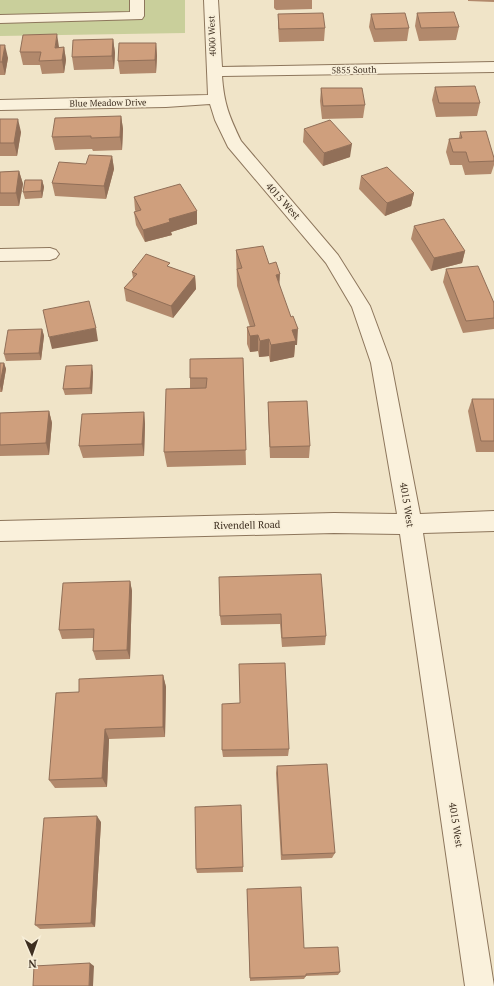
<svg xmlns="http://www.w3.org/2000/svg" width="494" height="986" viewBox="0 0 494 986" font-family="'PT Serif',serif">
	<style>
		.green { fill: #c9cf9b }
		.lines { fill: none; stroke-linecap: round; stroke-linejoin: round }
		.minor-casing { stroke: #8d765c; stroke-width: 2 }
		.minor { fill: #faf1dc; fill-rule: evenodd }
		.wall { fill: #b2896c }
		.shaded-wall { fill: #916f58 }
		.building { fill: #cf9f7d; stroke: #916f58 }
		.labels { text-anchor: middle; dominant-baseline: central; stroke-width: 3.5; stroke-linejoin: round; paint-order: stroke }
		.far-street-label { font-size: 9px; fill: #3d2e20; stroke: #f7eed8 }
		.street-label { font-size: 10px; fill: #3d2e20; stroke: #f7eed8 }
	</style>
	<rect width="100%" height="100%" fill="#f0e4c8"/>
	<path class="green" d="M0 0H185V33L0 36Z"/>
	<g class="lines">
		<defs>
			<path id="minor" d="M130 0H144V16L142 19 0 23V15L130 12Z
				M204 0H218L222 67 494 62V72L222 76C224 104 229 116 241 141L338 255 370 306 391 363 420 514 494 511V531L423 533 494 986H465L400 534 334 533 0 541V521L334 513 397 514 371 363 352 307 326 263 228 147 215 120 210 104 166 107 0 110V100L208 95Z
				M50 248 56 250 59 254 56 258 50 260 0 261V249Z"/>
		</defs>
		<use href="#minor" class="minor-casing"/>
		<use href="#minor" class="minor"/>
	</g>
	<path class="wall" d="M274 0H312V9L276 10 274 8Z
		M468 0H494V2L468 1Z
		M417 13 459 27 456 40 419 41 415 26Z
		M278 14 325 28 324 41 279 42 278 27Z
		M371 14 409 28 407 41 374 42 369 27Z
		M113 39 115 53 114 69 74 70 72 57Z
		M156 43 157 56 156 73 120 74 118 61Z
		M0 45 8 58 5 75H0Z
		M64 47 66 60 64 73 42 74 40 65H23L20 52Z
		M435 87 480 103 477 116 436 117 432 100Z
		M321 88 365 105 363 118 322 119 320 101Z
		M121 116 123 129 122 150 93 151 92 149 55 150 52 137Z
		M0 119 21 132 17 156H0Z
		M304 129 350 157 323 166 303 142Z
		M460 132 494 158V165L491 174 465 175 462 165H450L446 152 449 139 459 138Z
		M112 156 114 169 106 199 55 196 52 183 86 164Z
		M19 171 23 184 19 206H0V172Z
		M361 176 414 193 411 206 385 216 359 189Z
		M42 180 44 187 42 198 25 199 23 192Z
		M134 197 197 211V224L171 232 172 235 145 242 136 225 134 212H136L135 210Z
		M414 226 465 251 462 263 431 271 411 239Z
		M236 250 269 264 279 284 297 345H295L294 357 270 362 269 356 259 357 258 351 250 352 247 344V327H250L237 286Z
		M170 267 195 276 196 289 173 318 126 301 124 288 133 278 132 272Z
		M446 269 494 303V329L463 333 443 282Z
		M42 329 44 336 41 360 6 361 4 354Z
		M243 358 246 465 167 467 164 452 190 388V378Z
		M0 363H4L6 369 2 392H0Z
		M93 372 92 394 65 395 63 389Z
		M472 399H494V452H476L468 411Z
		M268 402 310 446 309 458H270L268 414Z
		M49 411 52 423 49 455 0 456V413Z
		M144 412 145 424 144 456 83 458 79 446Z
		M321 574 326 636 325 645 282 647 280 624 221 625 220 616Z
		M130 581 132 591 130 659 96 660 93 651V638L62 639 59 630Z
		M163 675 166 687 165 737 109 739 107 787 55 788 49 780 79 692Z
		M289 749 288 756 223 757 222 750Z
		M277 766 335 853 332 858 281 860 276 773Z
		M241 805 243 872 197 873 196 869Z
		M101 822 95 927 40 929 35 925Z
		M247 889 304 948 340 972 338 975 306 976 304 979 250 981Z"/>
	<path class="shaded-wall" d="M57 34 59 47 58 61 55 48Z
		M113 39 115 53 114 69 112 56Z
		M156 43 157 56 156 73 155 60Z
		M5 45 8 58 5 75 2 62Z
		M64 47 66 60 64 73 62 60Z
		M121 116 123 129 122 150 120 137Z
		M18 119 21 132 17 156 14 143Z
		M352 144 350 157 323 166 324 153Z
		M112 156 114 169 106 199 104 186Z
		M19 171 23 184 19 206 16 193Z
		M42 180 44 187 42 198 41 191Z
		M414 193 411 206 385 216 387 203Z
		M197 211V224L171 232 172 235 145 242 143 230 169 219Z
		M465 251 462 263 431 271 434 258Z
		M280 274 279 291 276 275Z
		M195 276 196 289 173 318 171 306Z
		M96 328 98 341 52 349 49 337Z
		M42 329 44 336 41 360 39 353Z
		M298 329 297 345H295L294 357 270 362 271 345 292 330Z
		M258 335V351L250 352V336Z
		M269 339V356L259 357 260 341Z
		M4 363 6 369 2 392 0 386V384Z
		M92 365 93 372 92 394 90 388Z
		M49 411 52 423 49 455 46 443Z
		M144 412 145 424 144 456 142 444Z
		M130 581 132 591 130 659 127 650Z
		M163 675 166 687 165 737 163 727Z
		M105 729 109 739 107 787 102 778Z
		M97 816 101 822 95 927 91 923Z
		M90 963 94 966 93 986H89Z"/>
	<path class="building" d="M454 12 459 27 421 28 417 13Z
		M323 13 325 28 279 29 278 14Z
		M405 13 409 28 375 29 371 14Z
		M57 34 55 48 64 47 62 60 39 61 41 52H20L23 35Z
		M113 39 112 56 72 57 73 40Z
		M119 43H156L155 60 118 61Z
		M0 45H5L2 62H0Z
		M475 86 480 103H439L435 87Z
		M321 88H362L365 105 323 106Z
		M121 116 120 137 91 138V136L52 137 55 118Z
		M0 119H18L14 143H0Z
		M330 120 352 144 324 153 304 129Z
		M486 131 494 158V161L469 162 466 152H453L449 139 462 138 460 132Z
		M89 155 112 156 104 186 52 183 59 162 86 164Z
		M387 167 414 193 387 203 361 176Z
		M19 171 16 193H0V172Z
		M25 180H42L41 191 23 192Z
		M180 184 197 211 169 219 170 222 143 230 134 212 141 210 134 197Z
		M444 219 465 251 434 258 414 226Z
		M263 246 269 264 276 262 280 274 276 275 291 317 293 316 298 329 292 330 296 341 271 345 269 339 260 341 258 335 250 336 247 327 255 326 237 269 242 268 236 250Z
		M146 254 170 263 167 266 195 276 171 306 124 288 137 274 132 272Z
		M478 266 494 303V318L466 321 446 269Z
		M89 301 96 328 49 337 43 310Z
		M42 329 39 353 4 354 8 330Z
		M243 358 246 450 164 452 166 389 206 388 207 378H190V359Z
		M0 363H4L0 384Z
		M92 365 90 388 63 389 66 366Z
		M472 399H494V441H481Z
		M307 401 310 446 270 447 268 402Z
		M49 411 46 443 0 445V413Z
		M144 412 142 444 79 446 82 414Z
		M321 574 326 636 282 638 281 614 220 616 219 577Z
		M130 581 127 650 93 651 94 629 59 630 63 583Z
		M285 663 289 749 222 750V704L240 703 239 664Z
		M163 675V727L105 729 102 778 49 780 56 693 79 692V679Z
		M327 764 335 853 282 855 277 766Z
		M241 805 243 867 196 869 195 807Z
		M97 816 91 923 35 925 44 818Z
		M301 887 304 948 338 947 340 972 306 974V976L250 978 247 889Z
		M90 963 89 986H33L34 966Z"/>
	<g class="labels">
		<g class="far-street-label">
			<text transform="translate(212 36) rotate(-92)">4000 West</text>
			<text transform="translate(354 70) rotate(-1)">5855 South</text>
			<text transform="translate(108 103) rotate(-1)">Blue Meadow Drive</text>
		</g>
		<g class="street-label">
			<text transform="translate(283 201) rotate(48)">4015 West</text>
			<text transform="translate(407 505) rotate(81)">4015 West</text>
			<text transform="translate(247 525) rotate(-1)">Rivendell Road</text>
			<text transform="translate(456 825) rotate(81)">4015 West</text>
		</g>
	</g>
	<g transform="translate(32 954) rotate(178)" stroke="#f7eed8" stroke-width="3" paint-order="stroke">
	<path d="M0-3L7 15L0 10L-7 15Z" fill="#3d2e20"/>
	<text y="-6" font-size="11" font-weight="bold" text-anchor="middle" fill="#3d2e20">N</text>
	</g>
</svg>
